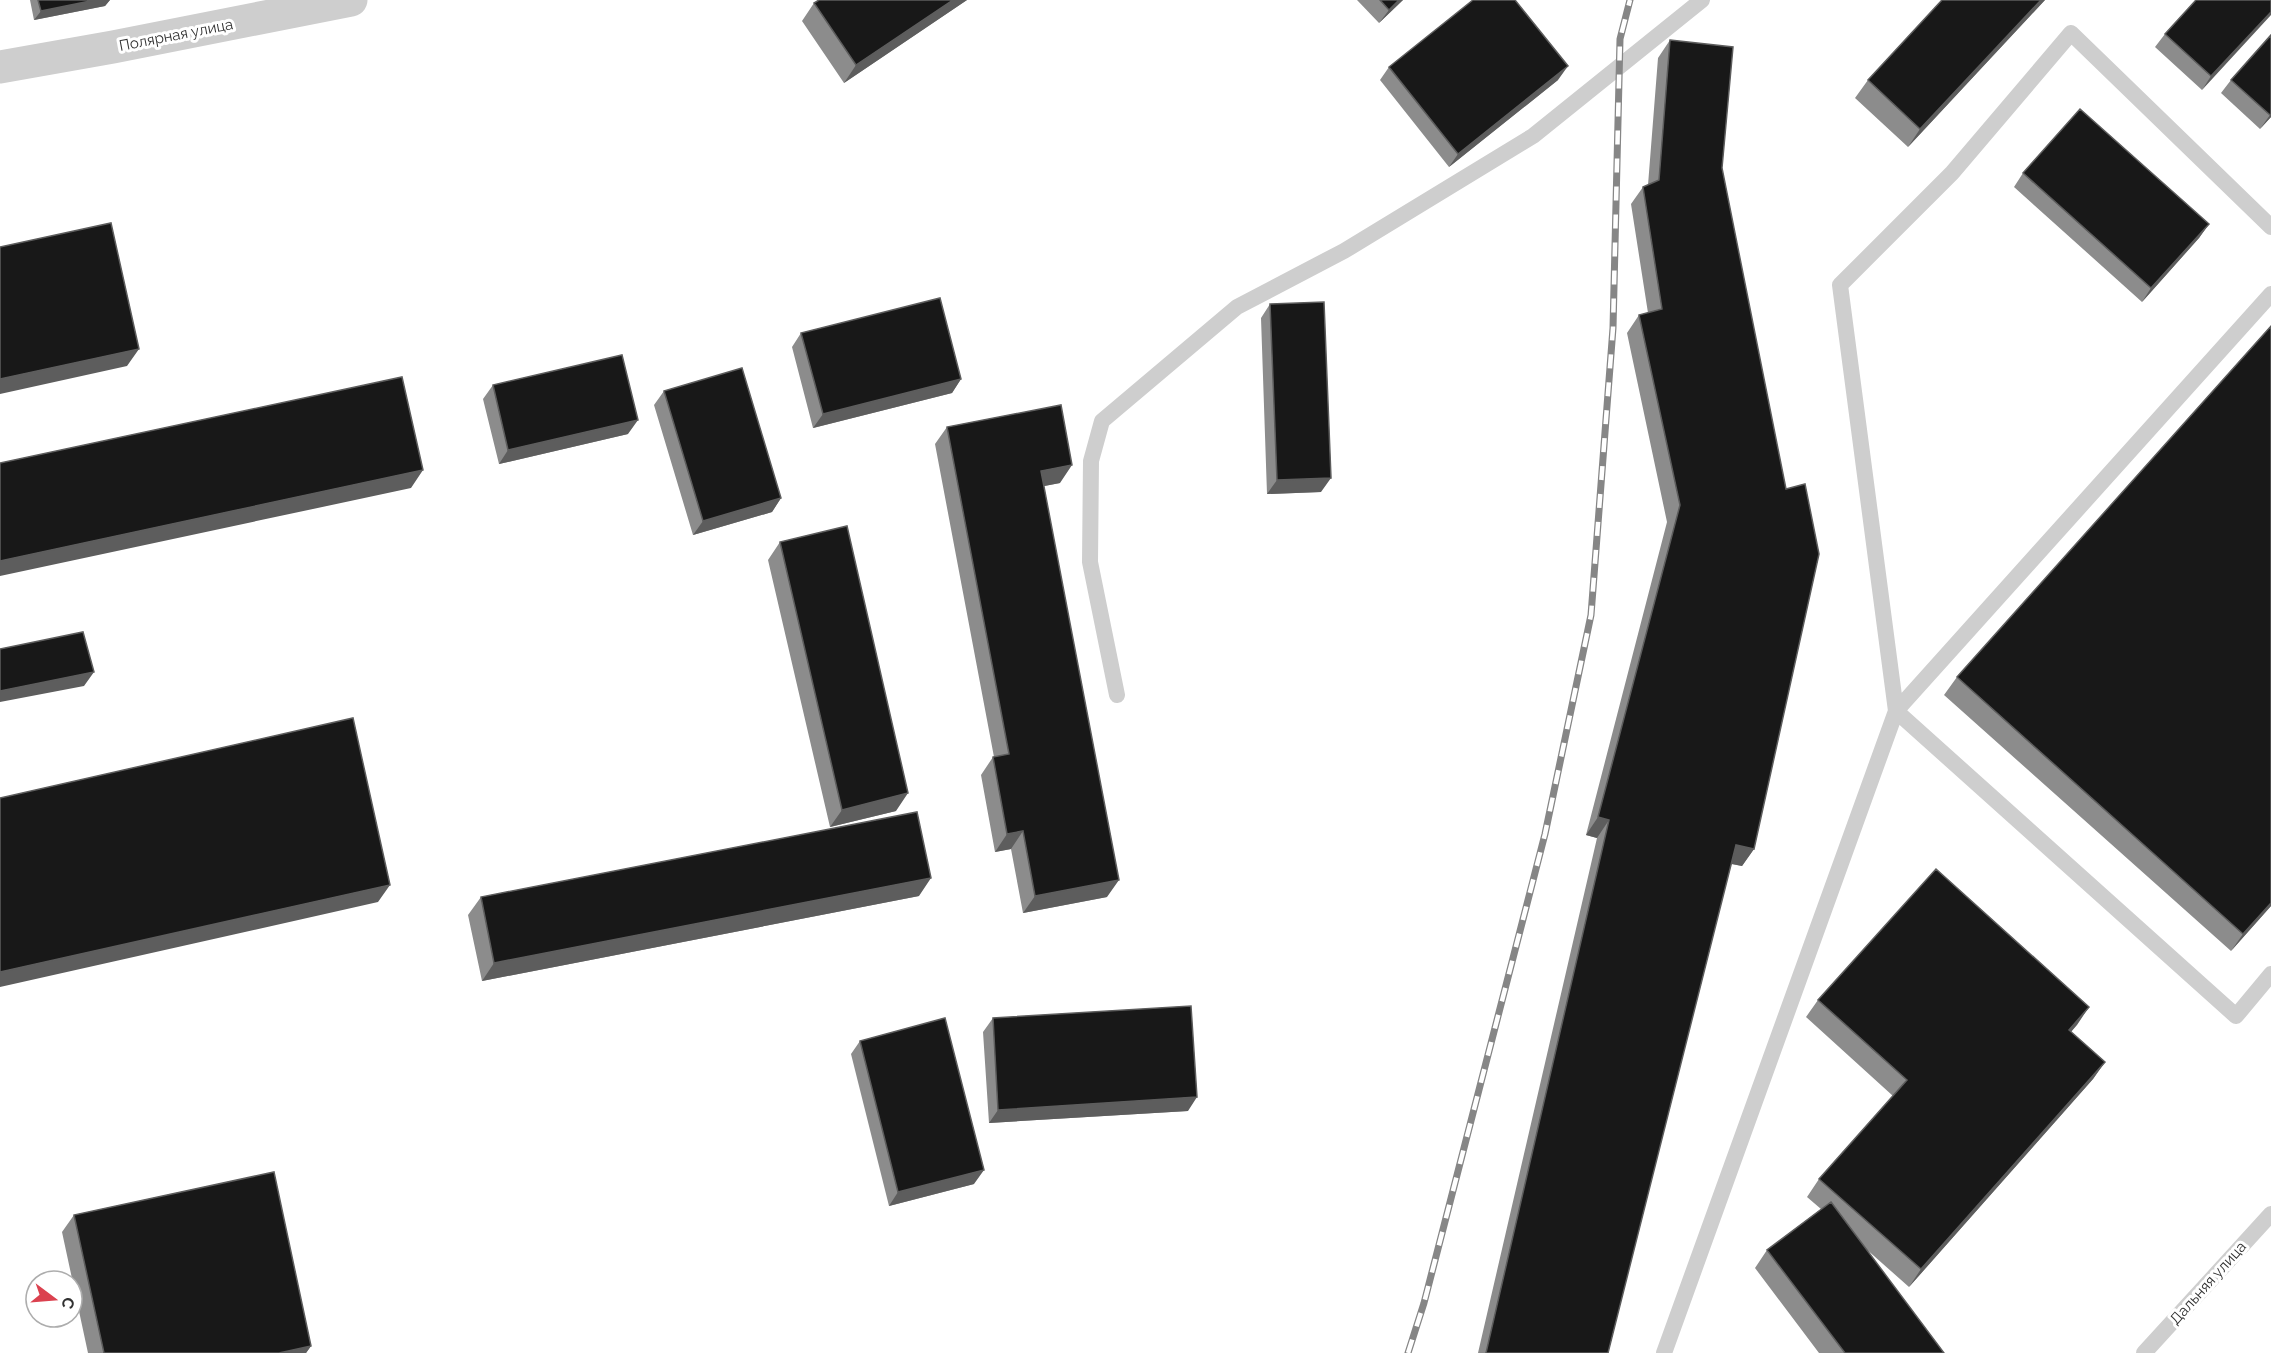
<svg xmlns="http://www.w3.org/2000/svg" width="2271" height="1353" viewBox="0 0 2271 1353" font-family="Raleway,sans-serif">
	<style>
		.lines { fill: none; stroke-linecap: round; stroke-linejoin: round }
		.service { stroke: #cecece; stroke-width: 16 }
		.minor { stroke: #cecece; stroke-width: 33 }
		.rail-casing { stroke: #868686; stroke-width: 7 }
		.rail { stroke: #fff; stroke-width: 4.5; stroke-dasharray: 14; stroke-linecap: butt }
		.wall { fill: #8c8c8c }
		.shaded-wall { fill: #5d5d5d }
		.building { fill: #181818; stroke: #5d5d5d; stroke-width: 1.5 }
		.labels { text-anchor: middle; dominant-baseline: central; stroke-width: 6; stroke-linejoin: round; paint-order: stroke }
		.street-label { font-size: 15px; fill: #313131; stroke: #fff }
	</style>
	<rect width="100%" height="100%" fill="#fff"/>
	<g class="lines">
		<path class="service" d="M2271 294 1896 711 2236 1016 2271 974
			M1117 695 1090 562 1091 461 1102 421 1237 307 1344 251 1533 136 1702 0
			M1664 1353 1896 711 1840 285 1952 173 2071 33 2271 227
			M2144 1353 2271 1214"/>
		<path class="minor" d="M0 67 113 47 351 0"/>
		<defs>
			<path id="rail" d="M1408 1353 1424 1303 1545 834 1591 615 1613 328 1620 39 1630 0"/>
		</defs>
		<use href="#rail" class="rail-casing"/>
		<use href="#rail" class="rail"/>
	</g>
	<path class="wall" d="M30 0H110L105 6 34 20Z
		M967 0 844 83 802 21 814 3Z
		M1357 0H1403L1379 23Z
		M1942 0H2045L1908 147 1855 98 1868 80Z
		M2271 0 2202 90 2155 47 2165 34Z
		M2271 35V117L2260 129 2221 93 2231 80Z
		M1670 40 1722 168 1754 849 1742 866 1731 864 1608 1353H1478L1597 838 1586 835 1667 522 1627 333 1639 315 1648 313 1631 204 1643 187 1648 185 1658 58Z
		M1389 67 1558 80 1449 167 1380 80Z
		M2023 173 2209 224 2199 238 2142 302 2014 187Z
		M1270 304 1321 492 1267 494 1261 318Z
		M2271 326V906L2231 951 1944 695 1957 677Z
		M801 333 961 379 952 393 813 428 792 347Z
		M493 385 628 434 499 464 483 399Z
		M664 391 781 498 772 512 693 535 654 405Z
		M947 427 1060 483 1044 486 1107 897 1023 913 1011 849 995 852 981 775 993 757H994L935 444Z
		M780 542 896 811 830 827 768 560Z
		M919 896 482 981 468 915 481 897Z
		M1818 1000 2089 1007 2071 1032 2105 1062 2093 1079 1909 1287 1865 1248 1944 1353H1819L1755 1268 1767 1250 1821 1209 1807 1197 1819 1179 1893 1096 1806 1017Z
		M993 1018 1188 1111 989 1123 983 1032Z
		M860 1041 974 1184 889 1206 851 1054Z
		M74 1215 311 1346 306 1353H88L62 1232Z"/>
	<path class="shaded-wall" d="M95 0H110L105 6 34 20 41 11Z
		M953 0H967L844 83 856 65Z
		M1399 0H1403L1379 23 1389 10Z
		M2041 0H2045L1908 147 1920 129Z
		M2271 12V15L2202 90 2211 76Z
		M1568 66 1558 80 1449 167 1458 154Z
		M2271 114V117L2260 129 2270 115Z
		M2209 224 2199 238 2142 302 2151 288Z
		M139 349 127 366 0 394V379Z
		M961 379 952 393 813 428 823 414Z
		M638 420 628 434 499 464 508 450Z
		M1072 465 1060 483 1029 489 1041 471Z
		M423 470 411 488 0 576V561Z
		M1331 478 1321 492 1267 494 1277 480Z
		M781 498 772 512 693 535 703 521Z
		M94 672 84 686 0 702V691Z
		M908 793 896 811 830 827 842 810Z
		M1598 817 1609 820 1597 838 1586 835Z
		M1023 831 1011 849 995 852 1007 834Z
		M1736 845 1754 849 1742 866 1723 862Z
		M931 878 919 896 482 981 494 963Z
		M1119 880 1107 897 1023 913 1035 896Z
		M390 885 378 902 0 987V972Z
		M2271 903V906L2231 951 2243 934Z
		M2089 1007 2077 1025 2057 1048 2069 1030Z
		M2105 1062 2093 1079 1909 1287 1921 1269Z
		M1197 1097 1188 1111 989 1123 998 1110Z
		M984 1170 974 1184 889 1206 898 1192Z
		M311 1346 306 1353H279Z"/>
	<path class="building" d="M38 0H95L41 11Z
		M819 0H953L856 65 814 3Z
		M1380 0H1399L1389 10Z
		M1473 0H1515L1568 66 1458 154 1389 67Z
		M1942 0H2041L1920 129 1868 80Z
		M2196 0H2271V12L2211 76 2165 34Z
		M2271 35V114L2270 115 2231 80Z
		M1670 40 1733 47 1722 168 1786 489 1805 484 1819 554 1754 849 1736 845 1608 1353H1486L1609 820 1598 817 1680 505 1639 315 1662 309 1643 187 1659 180Z
		M2080 109 2209 224 2151 288 2023 173Z
		M111 223 139 349 0 379V247Z
		M940 298 961 379 823 414 801 333Z
		M1324 302 1331 478 1277 480 1270 304Z
		M2271 326V903L2243 934 1957 677Z
		M622 355 638 420 508 450 493 385Z
		M742 368 781 498 703 521 664 391Z
		M402 377 423 470 0 561V463Z
		M1061 405 1072 465 1041 471 1119 880 1035 896 1023 831 1007 834 993 757 1009 754 947 427Z
		M847 526 908 793 842 810 780 542Z
		M83 632 94 672 0 691V649Z
		M353 718 390 885 0 972V798Z
		M917 812 931 878 494 963 481 897Z
		M1936 869 2089 1007 2069 1030 2105 1062 1921 1269 1819 1179 1907 1080 1818 1000Z
		M1191 1006 1197 1097 998 1110 993 1018Z
		M945 1018 984 1170 898 1192 860 1041Z
		M274 1172 311 1346 279 1353H104L74 1215Z
		M1831 1202 1944 1353H1845L1767 1250Z"/>
	<g class="labels">
		<g class="street-label">
			<text transform="translate(176 35) rotate(-11)">Полярная улица</text>
			<text transform="translate(2208 1283) rotate(-48)">Дальняя улица</text>
		</g>
	</g>
	<g transform="translate(54 1299) rotate(106)"><circle r="28" fill="#ffffff" stroke="#adadad" stroke-width="1.5"/>
	<path d="M0-4.5L10 22L0 15L-10 22Z" fill="#db414f"/>
	<text y="-9" font-size="16" font-weight="bold" text-anchor="middle" fill="#313131">С</text>
	</g>
</svg>
